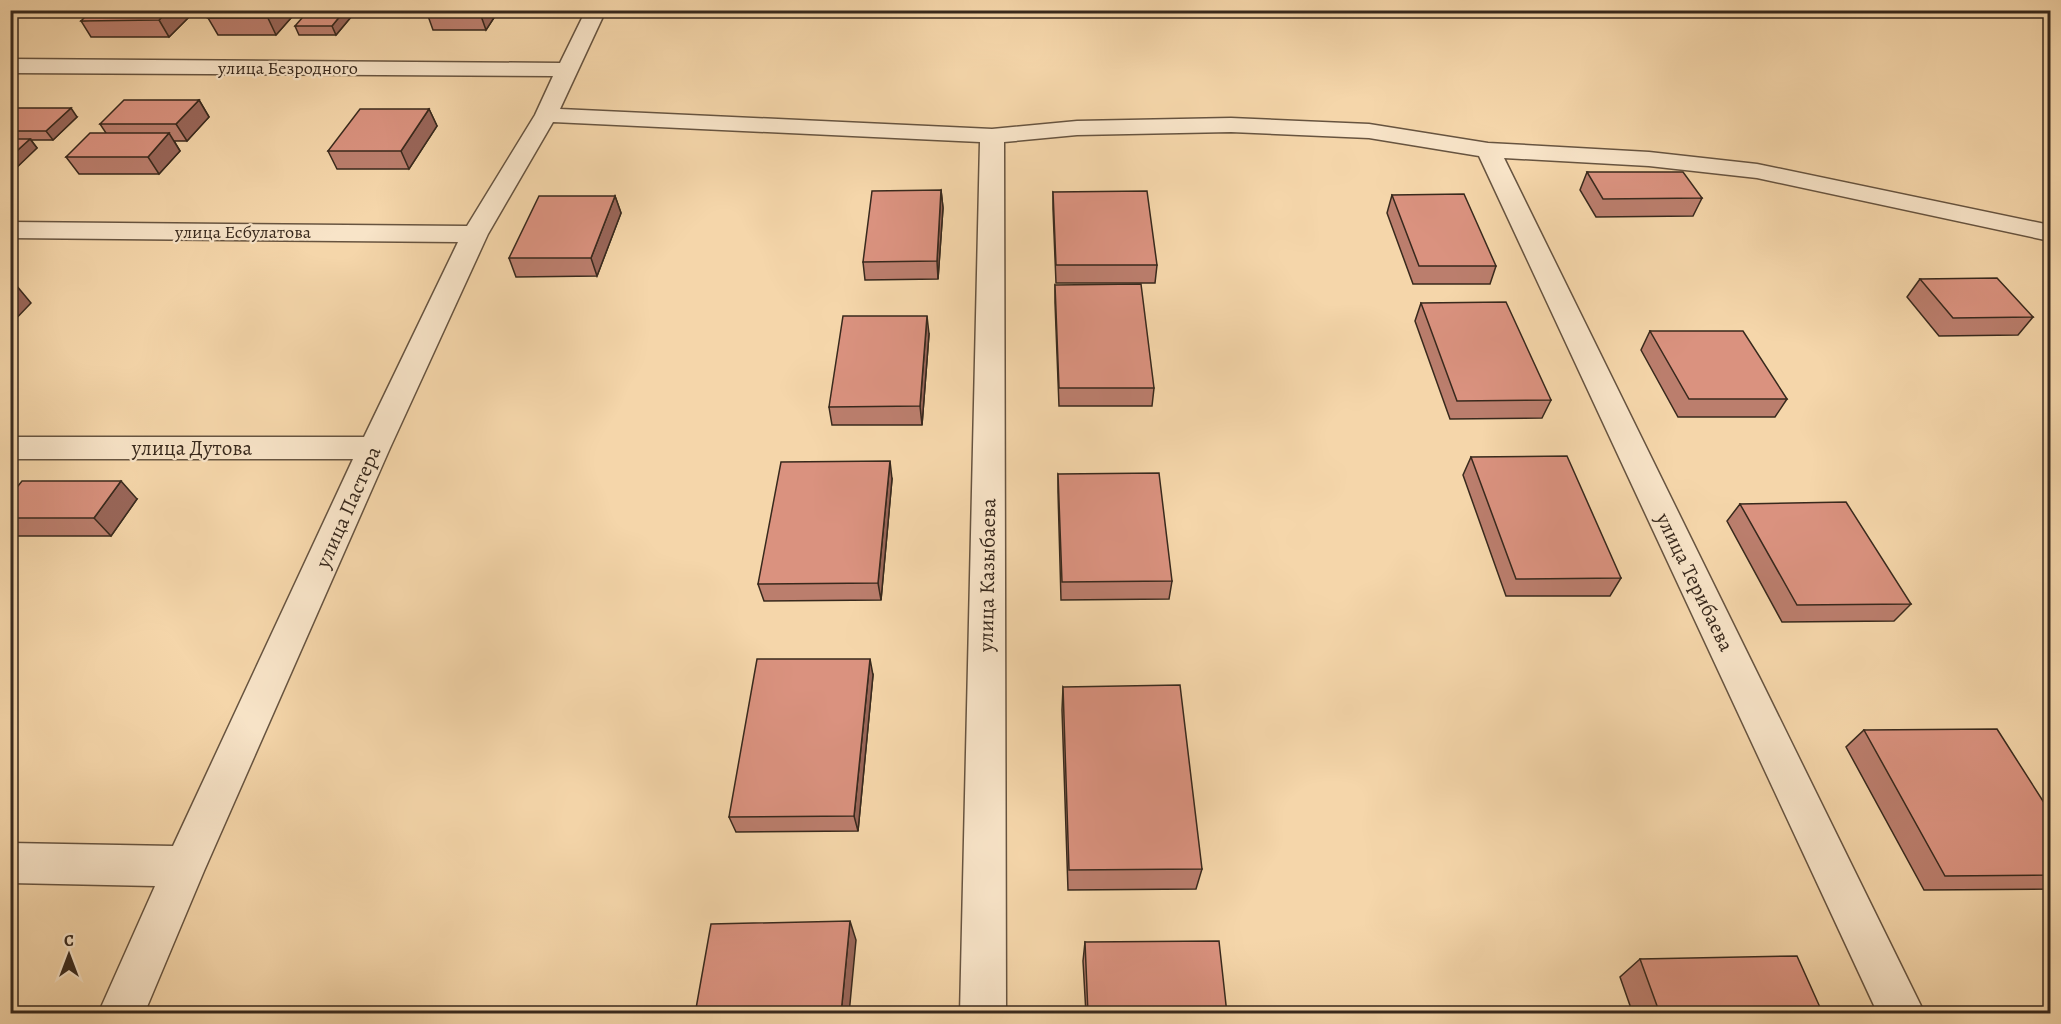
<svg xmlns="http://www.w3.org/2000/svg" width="2061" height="1024" viewBox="0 0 2061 1024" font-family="Alegreya,serif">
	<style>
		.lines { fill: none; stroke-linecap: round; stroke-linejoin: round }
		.street-casing { stroke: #675440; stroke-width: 3 }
		.street { fill: #f8e4c8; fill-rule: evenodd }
		.wall { fill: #bb7e6d; stroke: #38291d; stroke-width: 1.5 }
		.shaded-wall { fill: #996659; stroke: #38291d; stroke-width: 1.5 }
		.building { fill: #da927f; stroke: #38291d; stroke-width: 1.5 }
		.labels { text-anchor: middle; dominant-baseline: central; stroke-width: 4.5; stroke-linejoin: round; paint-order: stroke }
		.far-street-label { font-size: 18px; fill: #38291d; stroke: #f8e4c8 }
		.street-label { font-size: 21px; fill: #38291d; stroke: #f8e4c8 }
	</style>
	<rect width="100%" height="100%" fill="#f5d6aa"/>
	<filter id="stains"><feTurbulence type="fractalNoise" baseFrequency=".00333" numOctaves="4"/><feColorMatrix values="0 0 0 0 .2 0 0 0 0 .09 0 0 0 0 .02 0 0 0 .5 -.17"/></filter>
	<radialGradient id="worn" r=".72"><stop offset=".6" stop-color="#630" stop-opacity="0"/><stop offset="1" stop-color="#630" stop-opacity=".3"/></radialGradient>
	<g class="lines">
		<defs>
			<path id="street" d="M586 10H606L560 109 992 129 1077 121 1231 118 1369 124 1488 143 1649 152 1757 164 2050 225V241L1757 178 1649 166 1504 158 1925 1014H1878L1479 156 1369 138 1231 132 1077 135 1004 142 1006 1014H960L980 142 553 122 488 234 390 448 204 871 144 1014H98L155 886 10 883V843L173 846 353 459H10V437H364L458 242 10 238V222L467 226 535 115 553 76 10 73V59L560 63Z"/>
		</defs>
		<use href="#street" class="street-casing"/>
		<use href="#street" class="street"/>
	</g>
	<path class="wall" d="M10 10H58L10 11Z
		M196 10 169 37H91L81 21Z
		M298 10 276 35H218L208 18Z
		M429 10H499L486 30H433L427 13Z
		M351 17 336 35H299L295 26Z
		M199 100 209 117 187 141H174L180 151 159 174H79L66 157 106 133 100 124Z
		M10 108 77 117 53 140H31L37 148 10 173Z
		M429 109 437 126 409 169H337L328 151Z
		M1587 172 1702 198 1693 216 1596 217 1580 190Z
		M941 190 943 208 938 279 865 280 863 262Z
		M1053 192 1157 265 1155 283H1056L1053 209Z
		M1392 195 1496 266 1490 284H1413L1387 213Z
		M615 196 621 213 597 276 516 277 509 258Z
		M1920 279 2033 317 2018 335 1939 336 1907 297Z
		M1055 285 1154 388 1152 406H1059L1055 303Z
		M1421 303 1551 400 1542 418 1450 419 1415 321Z
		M1650 331 1787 399 1775 417H1678L1641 350Z
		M929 334 922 425H832L829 407Z
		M1471 457 1621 578 1610 596H1506L1463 475Z
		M1058 474 1172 581 1169 599 1061 600 1058 492Z
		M892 479 881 600 764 601 758 584Z
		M10 496 137 499 111 536H12L10 535Z
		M1740 504 1911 604 1894 621 1782 622 1727 521Z
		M873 675 858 831 736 832 729 817Z
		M1063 687 1202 869 1196 889 1068 890 1062 710Z
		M1864 730 2050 812V889L1924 890 1846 747Z
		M1085 942 1227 1014H1086L1083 961Z
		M1640 959 1823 1014H1633L1620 977Z"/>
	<path class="shaded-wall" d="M169 10H196L169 37 159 20Z
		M275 10H298L276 35 268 18Z
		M345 10H348L351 17 336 35 332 26Z
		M482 10H499L486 30 480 13Z
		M199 100 209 117 187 141 176 124Z
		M71 108 77 117 53 140 46 131Z
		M429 109 437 126 409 169 401 151Z
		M169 133 180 151 159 174 148 157Z
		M30 139 37 148 11 173 10 157Z
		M941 190 943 208 938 279 937 261Z
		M615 196 621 213 597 276 591 258Z
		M16 285 31 303 10 325V290Z
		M927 316 929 334 922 425 920 406Z
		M890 461 892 479 881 600 878 583Z
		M121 481 137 499 111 536 94 518Z
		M870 659 873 675 858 831 854 816Z
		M850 921 856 940 849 1014H841Z"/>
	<path class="building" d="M92 10H169L159 20 81 21Z
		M216 10H275L268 18H208Z
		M309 10H345L332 26H295Z
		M429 10H482L480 13H427Z
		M124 100H199L176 124H100Z
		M10 108H71L46 131H10Z
		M360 109H429L401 151H328Z
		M90 133H169L148 157H66Z
		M10 139H30L10 157Z
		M1587 172H1683L1702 198 1603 199Z
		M941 190 937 261 863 262 872 191Z
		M1147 191 1157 265H1056L1053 192Z
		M1464 194 1496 266H1419L1392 195Z
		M539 196H615L591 258H509Z
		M1997 278 2033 317 1953 318 1920 279Z
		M1141 284 1154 388H1059L1055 285Z
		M10 285H16L10 290Z
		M1506 302 1551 400 1457 401 1421 303Z
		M843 316H927L920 406 829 407Z
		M1650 331H1743L1787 399H1689Z
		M1567 456 1621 578 1516 579 1471 457Z
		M890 461 878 583 758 584 781 462Z
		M1159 473 1172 581 1062 582 1058 474Z
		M22 481H121L94 518H10V496Z
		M1846 502 1911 604 1797 605 1740 504Z
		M757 659H870L854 816 729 817Z
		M1180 685 1202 869 1069 870 1063 687Z
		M1997 729 2050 812V875L1945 876 1864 730Z
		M850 921 841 1014H695L711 924Z
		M1219 941 1227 1014H1088L1085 942Z
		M1797 956 1823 1014H1660L1640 959Z"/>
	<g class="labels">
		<g class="far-street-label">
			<text x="288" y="68">улица Безродного</text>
			<text x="243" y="232">улица Есбулатова</text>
		</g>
		<g class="street-label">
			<text x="192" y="448">улица Дутова</text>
			<text transform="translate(348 507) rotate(-66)">улица Пастера</text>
			<text transform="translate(987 575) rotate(-89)">улица Казыбаева</text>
			<text transform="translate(1695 582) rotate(64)">улица Терибаева</text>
		</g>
	</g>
	<rect width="2061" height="1024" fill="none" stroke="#f5d6aa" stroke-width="36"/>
	<rect x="12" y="12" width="2037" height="1000" fill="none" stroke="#38291d" stroke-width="3"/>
	<rect x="18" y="18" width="2025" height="988" fill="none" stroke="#38291d" stroke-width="1.5"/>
	<g transform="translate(69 955)" stroke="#f8e4c8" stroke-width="4.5" paint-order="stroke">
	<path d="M0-4.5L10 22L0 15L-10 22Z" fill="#38291d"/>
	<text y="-9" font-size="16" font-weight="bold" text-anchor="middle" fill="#38291d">С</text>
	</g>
	<rect width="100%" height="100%" filter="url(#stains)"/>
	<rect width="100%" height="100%" fill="url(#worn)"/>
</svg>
